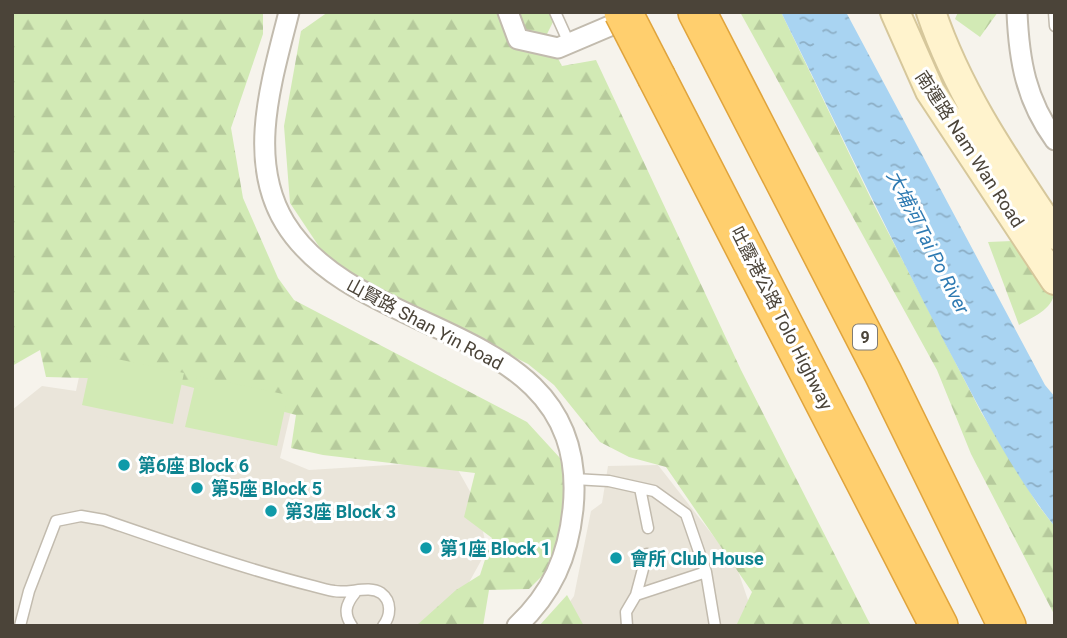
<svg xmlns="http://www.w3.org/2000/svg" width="1067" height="638" viewBox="0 0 1067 638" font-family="Roboto,'Noto Sans TC',sans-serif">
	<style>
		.residential { fill: #eae5da }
		.forest { fill: url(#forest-firs) }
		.garden { fill: #d2eab5 }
		.water { fill: url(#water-ripples) }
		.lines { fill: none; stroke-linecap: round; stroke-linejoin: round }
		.service-casing { stroke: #c2bbae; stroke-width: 13 }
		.minor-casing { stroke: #c2bbae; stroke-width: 23 }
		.secondary-casing { stroke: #d6c79b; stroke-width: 32 }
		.motorway-casing { stroke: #e0a43c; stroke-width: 40 }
		.service { stroke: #fff; stroke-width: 10 }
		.minor { stroke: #fff; stroke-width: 19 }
		.secondary { stroke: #fff3cd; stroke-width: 28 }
		.motorway { stroke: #ffcf6e; stroke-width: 37 }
		.motorway-bridge-casing { stroke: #e0a43c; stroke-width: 40; stroke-linecap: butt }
		.motorway-bridge { stroke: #ffcf6e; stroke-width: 37 }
		.culture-dot { fill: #0f9aa8; stroke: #fff; stroke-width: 2.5 }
		.labels { text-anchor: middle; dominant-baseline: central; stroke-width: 6; stroke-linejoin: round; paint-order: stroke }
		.shield { fill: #fff; stroke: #817c74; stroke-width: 2 }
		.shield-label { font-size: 16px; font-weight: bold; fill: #4b4439 }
		.street-label { font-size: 18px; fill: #4b4439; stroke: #fff }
		.culture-label { font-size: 18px; font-weight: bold; fill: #0d838f; stroke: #fff; text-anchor: start }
		.water-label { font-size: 19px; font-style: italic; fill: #2e7ab2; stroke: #fff }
	</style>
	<defs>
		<pattern id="forest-firs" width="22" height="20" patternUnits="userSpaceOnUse" patternTransform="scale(1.75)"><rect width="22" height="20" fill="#d2eab5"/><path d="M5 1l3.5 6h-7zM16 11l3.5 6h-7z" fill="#b6ca9c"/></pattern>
		<pattern id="water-ripples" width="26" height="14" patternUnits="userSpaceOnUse" patternTransform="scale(1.75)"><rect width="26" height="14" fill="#a9d4f2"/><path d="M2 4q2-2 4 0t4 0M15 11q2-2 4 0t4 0" fill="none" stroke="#8caec5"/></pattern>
	</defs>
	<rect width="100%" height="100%" fill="#f6f3ec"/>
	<path class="residential" d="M85 349 295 394 280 458 309 470 453 461 477 504 487 550 467 586 428 626H12V410L42 386 76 391Z
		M658 465 736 565 750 606 744 626H552L574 596 591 511 602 503 608 466Z"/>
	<path class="forest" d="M12 12H263V34L231 128 243 198 278 278 294 300 527 422 560 458 570 507 564 541 548 570 529 589 489 590 483 626H416L456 590 480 575 492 538 464 517 475 473 323 455 291 448 296 415 164 380 46 377 40 350 12 366Z
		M328 12H558L546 36 562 66 596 60 741 370 871 626H736L752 592 666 467 629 457 600 442 554 385 528 364 332 266 290 203 284 126 301 31Z
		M740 12H781L874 205 981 412 1038 505 1055 527V616L971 454 937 370Z
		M958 12H998L980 37 955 19Z
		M1036 240 1055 287C1055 309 1036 315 1019 325L988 242Z
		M567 595 584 626H539Z"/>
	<path class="garden" d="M93 354 184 373 173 424 82 405Z
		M197 376 288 395 277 446 185 427Z"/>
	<path class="water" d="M781 12H846L1045 385 1055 397V527C1011 471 979 407 946 345 888 235 836 123 781 12Z"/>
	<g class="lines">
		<defs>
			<path id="service" d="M555 12 569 43
				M1054 12 1055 26
				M574 479 609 481 654 491 686 514 706 572 715 626
				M640 488 648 528
				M636 595 647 554
				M20 626 29 591 56 521 81 516 104 520C174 544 242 568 313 586 320 588 327 590 334 591 349 594 369 585 381 593 392 601 391 616 383 626
				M352 626C343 613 346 604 355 593
				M627 626 626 612 636 595 706 572"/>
			<path id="minor" d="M289 12C272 80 246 159 285 223 359 344 592 320 573 509 568 557 552 593 517 626
				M508 12 518 39 558 48 631 17
				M1017 12C1019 61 1026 100 1055 140"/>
			<path id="secondary" d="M895 12 930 91 1055 280
				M931 12C959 95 1007 163 1055 235"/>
			<path id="motorway" d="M697 12 883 373 1007 626
				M657 78 939 626"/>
		</defs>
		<use href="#service" class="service-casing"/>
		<use href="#minor" class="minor-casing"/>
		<use href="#secondary" class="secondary-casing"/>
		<use href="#motorway" class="motorway-casing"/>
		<use href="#service" class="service"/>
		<use href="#minor" class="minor"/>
		<use href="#secondary" class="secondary"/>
		<use href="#motorway" class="motorway"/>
		<defs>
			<path id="motorway-bridge" d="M623 12 657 78"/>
		</defs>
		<use href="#motorway-bridge" class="motorway-bridge-casing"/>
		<use href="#motorway-bridge" class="motorway-bridge"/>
	</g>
	<g class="culture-dot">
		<circle cx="124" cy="465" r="7"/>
		<circle cx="197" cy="488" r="7"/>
		<circle cx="271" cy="511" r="7"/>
		<circle cx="426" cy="548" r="7"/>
		<circle cx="616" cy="558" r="7"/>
	</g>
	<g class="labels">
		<rect class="shield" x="853" y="324.5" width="24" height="25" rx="5"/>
		<g class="shield-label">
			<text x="865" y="337">9</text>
		</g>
		<g class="street-label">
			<text transform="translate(970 149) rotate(57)">南運路 Nam Wan Road</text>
			<text transform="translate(782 318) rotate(63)">吐露港公路 Tolo Highway</text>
			<text transform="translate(425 324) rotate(28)">山賢路 Shan Yin Road</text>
		</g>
		<g class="culture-label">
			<text x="138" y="465">第6座 Block 6</text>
			<text x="211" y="488">第5座 Block 5</text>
			<text x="285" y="511">第3座 Block 3</text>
			<text x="440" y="548">第1座 Block 1</text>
			<text x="630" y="558">會所 Club House</text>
		</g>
		<g class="water-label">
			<text transform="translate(928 242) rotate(63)">大埔河 Tai Po River</text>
		</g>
	</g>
	<rect width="1067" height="638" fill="none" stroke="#4b4439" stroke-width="28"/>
</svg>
